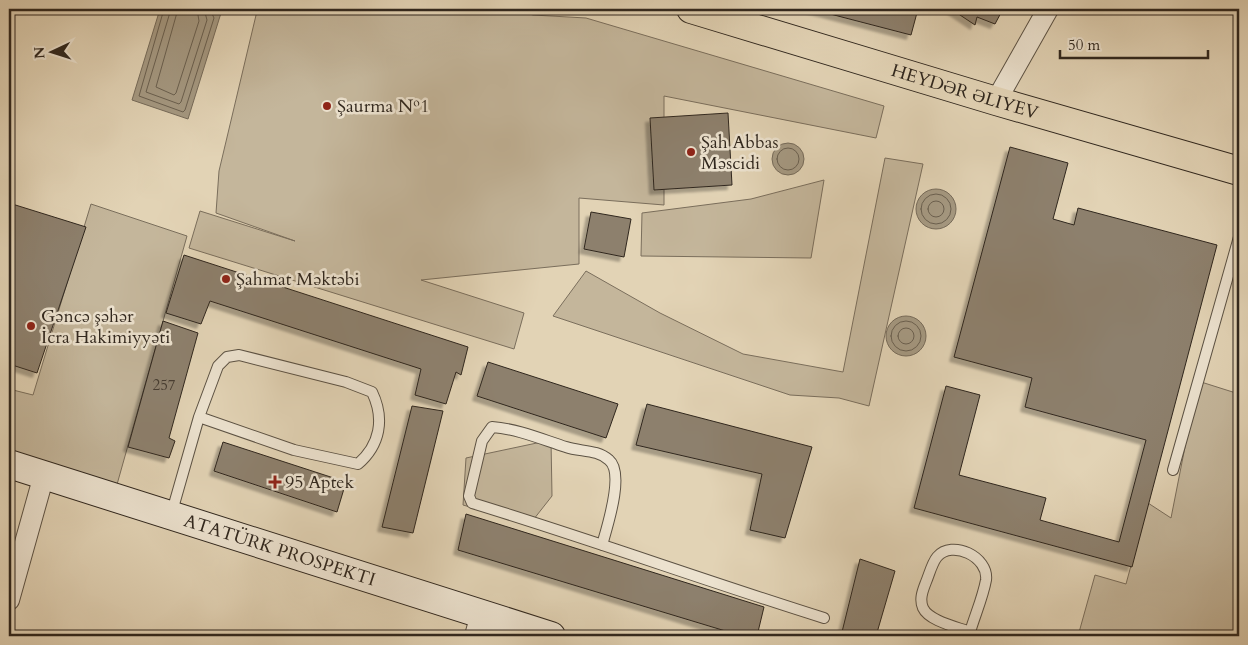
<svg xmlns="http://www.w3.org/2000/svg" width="1248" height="645" viewBox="0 0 1248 645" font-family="Cardo,serif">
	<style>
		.green { fill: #c4b69b; stroke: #7a6e5c }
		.water { fill: #a59982; stroke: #766b5a }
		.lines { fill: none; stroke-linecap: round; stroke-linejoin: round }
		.shore { stroke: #6a6050; stroke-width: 1 }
		.building { fill: #8d806d; stroke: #30271e; filter: url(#shadow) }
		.lane-casing { stroke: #5c5244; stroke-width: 12 }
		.street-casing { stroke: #5c5244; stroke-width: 22 }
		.secondary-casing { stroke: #30271e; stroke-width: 30 }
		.primary-casing { stroke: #30271e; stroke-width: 30 }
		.lane { stroke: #ece2cf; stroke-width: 10 }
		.street { stroke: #ece2cf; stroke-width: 20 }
		.secondary { stroke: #ece2cf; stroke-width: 28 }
		.primary { stroke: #e2d3b5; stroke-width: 28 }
		.poi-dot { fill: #8f2418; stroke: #ece2cf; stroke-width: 2 }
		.labels { text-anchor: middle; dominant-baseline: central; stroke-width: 5; stroke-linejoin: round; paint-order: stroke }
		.number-label { font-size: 15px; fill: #473d32 }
		.street-label { font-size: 18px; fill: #30271e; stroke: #ece2cf }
		.poi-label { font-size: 18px; fill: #30271e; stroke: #ece2cf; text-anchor: start }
	</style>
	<defs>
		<filter id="shadow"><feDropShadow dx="-4.5" dy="4.5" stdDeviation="1" flood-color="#0004"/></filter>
	</defs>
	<rect width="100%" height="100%" fill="#e2d3b5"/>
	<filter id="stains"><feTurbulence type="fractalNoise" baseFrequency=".004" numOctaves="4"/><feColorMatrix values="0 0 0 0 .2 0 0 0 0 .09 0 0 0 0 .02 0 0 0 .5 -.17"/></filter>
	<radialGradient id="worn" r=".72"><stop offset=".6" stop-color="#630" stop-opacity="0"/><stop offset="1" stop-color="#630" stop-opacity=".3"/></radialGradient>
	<path class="green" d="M253 9H512L533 15 586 18 884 106 876 138 664 96V205L579 198V264L421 280 524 313 514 349 189 248 200 211 295 241 216 213 219 171 257 11Z
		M885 158 923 164 869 406 839 398 790 395 553 316 586 271 660 313 743 354 843 372Z
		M824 180 811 258 641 256 642 213 751 199Z
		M91 204 187 236 116 488 9 455V389L33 395Z
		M1198 381 1239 394V636H1078L1095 575 1126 584 1148 503 1171 518Z
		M551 440 552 496 530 524 463 505 466 458Z"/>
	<path class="water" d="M160 9H208L221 13 188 119 132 100Z
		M772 159a16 16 0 1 1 32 0a16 16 0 1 1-32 0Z
		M916 209a20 20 0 1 1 40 0a20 20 0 1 1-40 0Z
		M886 336a20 20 0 1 1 40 0a20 20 0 1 1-40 0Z"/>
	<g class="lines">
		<path class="shore" d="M164 9 139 96 183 112 185 110 214 18 210 9
			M171 9 146 92 179 104 181 102 207 20 204 9
			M178 9 156 87 174 95 176 93 199 21 197 9
			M777 159a11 11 0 1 1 22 0a11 11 0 1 1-22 0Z
			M921 209a15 15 0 1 1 30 0a15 15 0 1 1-30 0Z
			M928 209a8 8 0 1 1 16 0a8 8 0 1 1-16 0Z
			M891 336a15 15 0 1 1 30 0a15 15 0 1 1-30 0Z
			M898 336a8 8 0 1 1 16 0a8 8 0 1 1-16 0Z"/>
	</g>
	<path class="building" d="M811 9H918L911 35Z
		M951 9H1003L995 24 977 17 975 25Z
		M728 113 732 185 654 190 650 118Z
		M1010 147 1068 163 1053 219 1074 225 1078 208 1217 245 1132 567 914 508 946 386 980 395 959 475 1046 498 1040 520 1119 542 1146 440 1025 407 1032 378 954 357Z
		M9 203 86 227 37 373 9 364V287L13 275 9 274Z
		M591 212 631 219 624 257 584 249Z
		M184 255 468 347 461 375 456 372 446 404 415 395 421 369 210 301 201 324 166 313Z
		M163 321 198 333 169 438 175 441 169 458 128 447Z
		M488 362 618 404 606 438 477 396Z
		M647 404 812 447 785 538 750 530 762 474 636 445Z
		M412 406 443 411 413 533 382 527Z
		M223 442 346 482 337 512 214 471Z
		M466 514 764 607 757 636H742L458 550Z
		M860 559 895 571 876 636H841Z"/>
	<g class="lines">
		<defs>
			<path id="lane" d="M1173 470 1239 237
				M171 515 199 417 218 366 227 357 239 355 346 382 372 392C385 419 380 445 358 464L294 450 199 417
				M602 545C607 527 625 473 609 460 597 449 580 452 566 447 541 439 518 429 492 427L482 441 469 496 472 503C590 539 706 581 824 618
				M968 636 970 632C975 615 983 597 986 580 989 557 952 539 937 557 932 563 929 575 926 582 923 590 919 599 923 608 929 621 957 627 970 632"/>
			<path id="street" d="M996 101 1048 9
				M9 600 44 475
				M475 636 481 614"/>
			<g id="secondary">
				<path id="s1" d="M9 464 551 636"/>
			</g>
			<g id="primary">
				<path id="s2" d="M691 9 996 101 1239 171"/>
			</g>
		</defs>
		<use href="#lane" class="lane-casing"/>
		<use href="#street" class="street-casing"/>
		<use href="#secondary" class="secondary-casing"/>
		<use href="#primary" class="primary-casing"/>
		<use href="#lane" class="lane"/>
		<use href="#street" class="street"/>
		<use href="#secondary" class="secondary"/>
		<use href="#primary" class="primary"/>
	</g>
	<g class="poi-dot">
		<circle cx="327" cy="106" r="5"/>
		<circle cx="691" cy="152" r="5"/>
		<circle cx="226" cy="279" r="5"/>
		<circle cx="31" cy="326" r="5"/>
		<path d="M272.5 474.5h5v5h5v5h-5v5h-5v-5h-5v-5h5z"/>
	</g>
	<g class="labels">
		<g class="number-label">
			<text x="164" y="385">257</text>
		</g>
		<g class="street-label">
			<text stroke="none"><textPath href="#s2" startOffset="286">HEYDƏR ƏLIYEV</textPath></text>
			<text stroke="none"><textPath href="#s1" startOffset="284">ATATÜRK PROSPEKTI</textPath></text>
		</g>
		<g class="poi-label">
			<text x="337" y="106">Şaurma №1</text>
			<text x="701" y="142">Şah Abbas<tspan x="701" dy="21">Məscidi</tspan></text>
			<text x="236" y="279">Şahmat Məktəbi</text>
			<text x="41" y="316">Gəncə şəhər<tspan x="41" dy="21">İcra Hakimiyyəti</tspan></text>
			<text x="285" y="482">95 Aptek</text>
		</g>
	</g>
	<rect width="1248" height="645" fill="none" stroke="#e2d3b5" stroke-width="30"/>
	<rect x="10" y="10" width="1228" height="625" fill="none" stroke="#30271e" stroke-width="2.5"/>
	<rect x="15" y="15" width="1218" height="615" fill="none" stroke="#30271e"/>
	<g transform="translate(52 52) rotate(266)" stroke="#ece2cf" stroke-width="4" paint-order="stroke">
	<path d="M0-4L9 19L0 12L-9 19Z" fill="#30271e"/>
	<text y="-8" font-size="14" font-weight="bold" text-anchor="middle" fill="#30271e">N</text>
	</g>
	<path d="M1060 50v8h148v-8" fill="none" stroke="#30271e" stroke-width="2.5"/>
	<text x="1068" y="50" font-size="15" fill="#30271e" stroke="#ece2cf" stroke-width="4" paint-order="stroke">50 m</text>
	<rect width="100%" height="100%" filter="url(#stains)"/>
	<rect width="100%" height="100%" fill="url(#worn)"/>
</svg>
